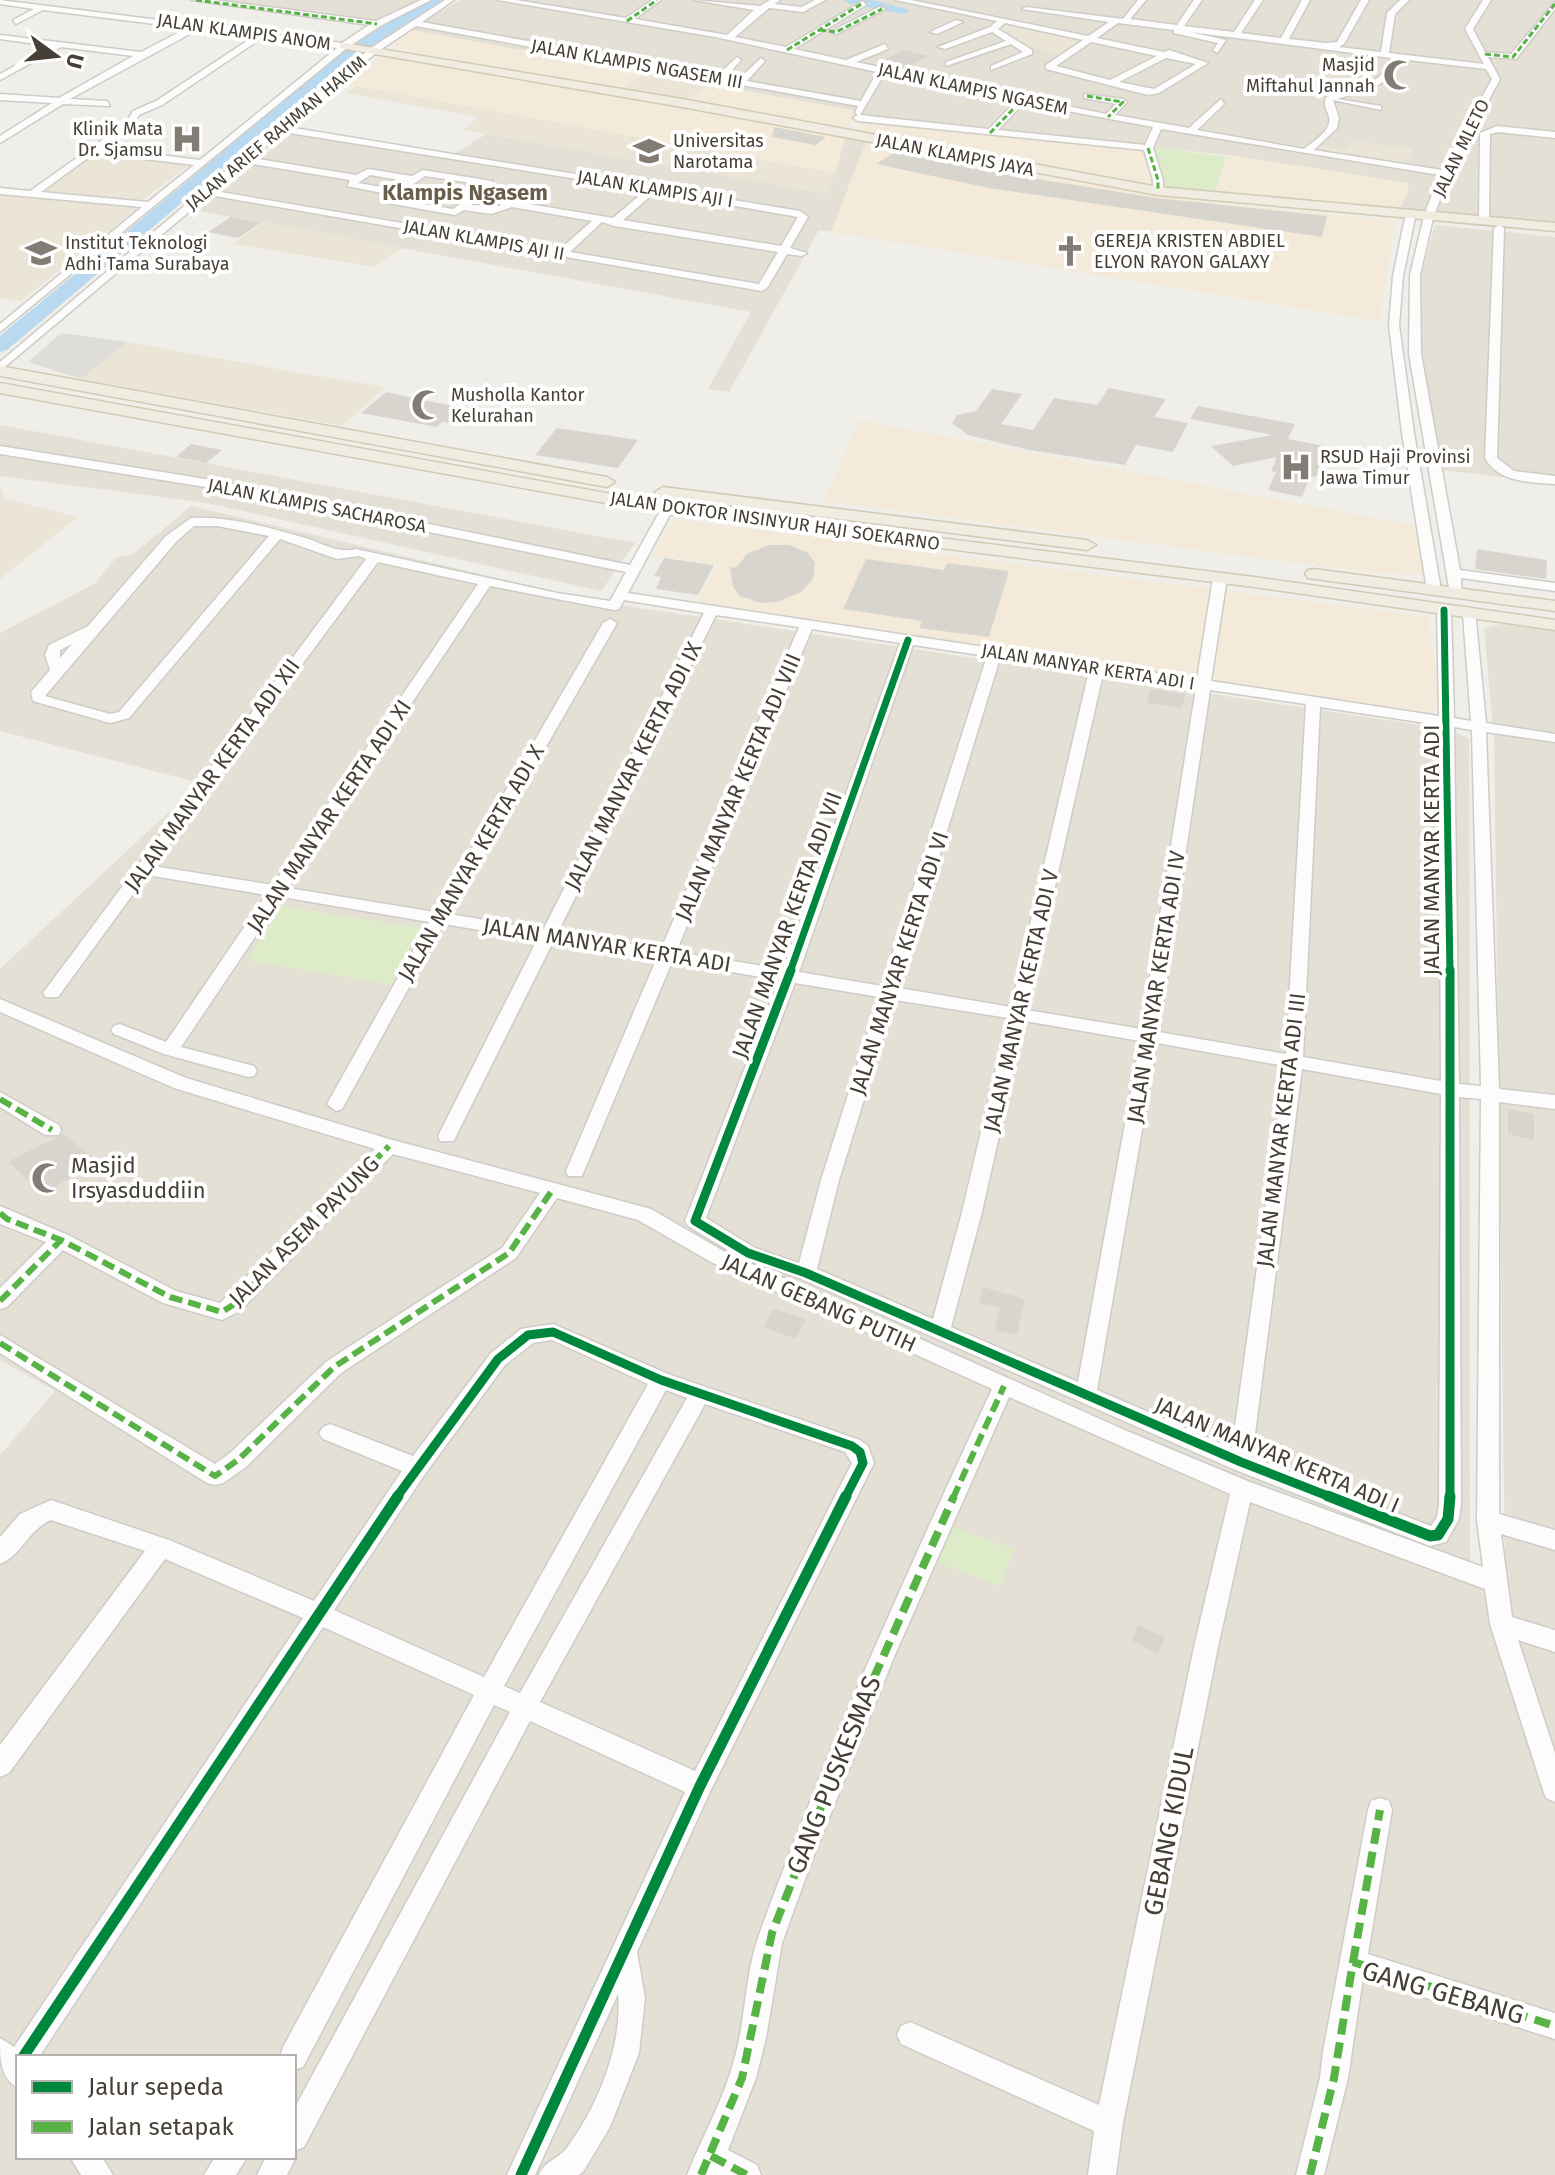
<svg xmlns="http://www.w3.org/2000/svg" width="1555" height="2175" viewBox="0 0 1555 2175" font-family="'Fira Sans',sans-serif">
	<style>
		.residential { fill: #e4e0d5; fill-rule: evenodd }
		.commercial { fill: #f3eada }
		.education { fill: #ebe5d7 }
		.green { fill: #ddebc8 }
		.parking { fill: #dfddd8 }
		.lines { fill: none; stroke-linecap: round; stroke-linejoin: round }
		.river { fill: #b8d9ef; fill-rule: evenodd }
		.building { fill: #d8d5cf }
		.minor-casing { stroke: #ceccc6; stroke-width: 3 }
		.major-casing { stroke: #d2cab5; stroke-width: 3 }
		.minor { fill: #fdfcfc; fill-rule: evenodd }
		.major { fill: #f1ece2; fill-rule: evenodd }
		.quiet-far2 { stroke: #57b346; stroke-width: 3; stroke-dasharray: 6 3; stroke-linecap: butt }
		.quiet-far1 { stroke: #57b346; stroke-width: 6; stroke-dasharray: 13 6; stroke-linecap: butt }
		.quiet { stroke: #57b346; stroke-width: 8; stroke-dasharray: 16 8; stroke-linecap: butt }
		.cycleway-far2-casing { stroke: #fff; stroke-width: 11 }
		.cycleway-far1-casing { stroke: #fff; stroke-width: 14 }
		.cycleway-casing { stroke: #fff; stroke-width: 16 }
		.cycleway-far2 { stroke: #00873e; stroke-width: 7 }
		.cycleway-far1 { stroke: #00873e; stroke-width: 9 }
		.cycleway { stroke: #00873e; stroke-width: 11 }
		.labels { text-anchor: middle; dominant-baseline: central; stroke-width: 8; stroke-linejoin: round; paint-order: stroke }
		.far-street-label { font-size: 18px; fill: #463f35; stroke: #fff }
		.far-poi-label { font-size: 18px; fill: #463f35; stroke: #fff; text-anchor: start }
		.far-quarter-label { font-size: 22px; font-weight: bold; fill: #695d4c; stroke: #fff }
		.street-label { font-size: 22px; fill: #463f35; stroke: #fff }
		.poi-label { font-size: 22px; fill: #463f35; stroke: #fff; text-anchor: start }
		.near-street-label { font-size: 26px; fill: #463f35; stroke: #fff }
	</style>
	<rect width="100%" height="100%" fill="#f0eee8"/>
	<path class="residential" d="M185 0H422L372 25Z
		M461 0H1555L1552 12H1555V224L1436 211 1399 212 1408 183 1228 155 852 119 856 111 412 30 417 24Z
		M298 129 453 155 486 134 826 193 846 137 866 142 831 232 819 230 729 392 708 389 751 312 193 210Z
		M1435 225 1555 237V483L1441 470 1417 323 1419 283Z
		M0 425 635 543 601 591 207 503 0 476Z
		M191 506 600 602 1446 729 1469 738 1470 1569 1505 1561 1494 738 1484 628 1502 624 1555 631V2175H0V1455L55 1391 0 1360V969L200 783 0 731V633L94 584 117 557 133 554ZM18 2057H294V2157H18Z"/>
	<path class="commercial" d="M412 30 709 85 857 111 847 128 412 52 393 44Z
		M389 55 655 102 846 137 835 173 347 85 377 59Z
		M862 120 1151 150 1160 186 998 160 857 131Z
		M866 142 1011 172 1201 201 1395 221 1380 321 831 232Z
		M1228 155 1408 183 1409 188 1399 212 1215 193Z
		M859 420 1422 527 1424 571 1414 575 1374 573 824 501Z
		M675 519 1428 617 1441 701 1439 710 1427 713 697 602 718 564 652 555Z"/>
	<path class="education" d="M1003 22 1086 39 1061 55 1018 43 993 27Z
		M645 73 710 85 686 100 621 89Z
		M356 86 835 173 826 193 464 130 478 117 345 93Z
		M1352 141 1413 148 1405 164 1317 150 1321 146 1345 150Z
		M99 152 191 163 142 201 45 191Z
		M0 194 107 204 138 208 21 301 0 298Z
		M264 222 306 229 401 248 375 267 232 244Z
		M127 342 295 372 386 387 342 426 81 379Z
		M0 486 6 499 78 517 0 579Z"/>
	<path class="green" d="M1154 147 1226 157 1215 193 1160 186 1151 150Z
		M281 906 421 928 390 984 247 961Z
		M950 1526 1014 1549 1000 1586 935 1562Z"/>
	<path class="parking" d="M61 333 127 342 81 379 28 362Z"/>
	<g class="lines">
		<path class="river" d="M433 0H451L357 55 7 350 0 352V336L347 49 396 18Z
			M843 0H872L910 10 903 14 850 4Z"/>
	</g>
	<path class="building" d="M905 50 928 56 904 69 877 63Z
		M774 127 826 137 816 145 772 137Z
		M897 151 986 171 1157 198 1327 216 1322 237 989 188 876 164Z
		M231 217 261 223 238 238 208 232Z
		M1109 388 1166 399 1154 417 1188 423 1173 452 1136 445 1125 465 1029 450 968 435 952 423 957 415 976 411 992 389 1022 394 1001 424 1033 430 1054 398 1097 405Z
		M386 392 422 400 471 409 457 424 442 422 437 427 361 413Z
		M1198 406 1295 424 1288 439 1325 446 1316 477 1310 476 1302 497 1268 490 1276 472 1271 471 1277 457 1233 466 1211 446 1273 435 1190 419Z
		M557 428 638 440 618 468 535 455Z
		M191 444 222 450 206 463 176 457Z
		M769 545H789L808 553 815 563 813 579 801 592 777 602 761 603 740 596 733 587 730 567 736 568 747 554Z
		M1477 549 1547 560 1546 579 1475 569Z
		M664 558 714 565 698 595 656 589 661 577 654 576Z
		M866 559 944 570 947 563 1009 571 989 637 919 628 922 621 843 609Z
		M1151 689 1185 694 1182 708 1147 703Z
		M1508 1109 1534 1114V1140L1508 1134Z
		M63 1134 96 1160 44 1195 8 1162Z
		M983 1287 1025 1299 1017 1335 995 1331 1000 1307 979 1303Z
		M773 1309 806 1319 796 1339 763 1327Z
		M1138 1625 1165 1637 1158 1654 1132 1641Z"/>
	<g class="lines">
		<defs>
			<path id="minor" d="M0 0 342 43 369 25 192 0H214L376 21 421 0H431L380 26 347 48 0 332V324L142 207 0 194V188L30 191 126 123 133 111 156 101 253 37 197 30 70 99 107 101 110 106 63 104 0 143V136L52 103 0 100V94L59 98 133 56 61 47 0 80V74L51 46 0 39V35L141 52 187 28 43 10 16 24 13 20 34 9 0 4ZM262 38 337 48 200 160 102 148 133 126 139 115 162 105ZM95 153 194 165 148 202 41 192Z
				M445 0H454L422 22 718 75 737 57 741 60 726 77 739 79 761 58 765 61 747 81 861 101 877 72 715 37 498 0H516L626 18 652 0H661L635 19 727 35 754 10 693 0 760 6 770 0H780L775 4 802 7 815 0H825L803 12 769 8 735 37 786 47 863 1 866 5 794 49 846 60 885 44 888 49 856 62 1106 114 1116 104 1084 98V94L1123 99 1127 102 1115 115 1189 128 1221 99 1224 104 1197 130 1304 149C1313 141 1332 131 1329 117 1327 108 1323 107 1326 97 1351 88 1382 88 1391 58L1190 32 1226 40 1217 53 1213 50 1218 43 1174 33V30L1118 23 1097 38 1164 52 1169 50 1208 63 1159 93 1148 95 1046 69V65L1083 40 1005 23 998 29 1032 50V54L991 70V66L1023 52 1011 44 946 66V62L1006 41 992 32 945 49 938 47 990 27 997 21 895 0H911L1088 36 1109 22 1022 9 1026 7 1123 19 1138 0H1146L1130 19 1177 25 1194 0H1202L1184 26 1234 32 1255 0H1263L1241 33 1281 38 1302 0H1310L1289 39 1326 43 1337 42 1361 0H1369L1344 44 1339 47 1381 52 1387 13 1400 0H1409L1395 14 1389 53 1484 64 1465 29 1483 0H1491L1473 29 1485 52 1511 54 1555 2V9L1516 59 1488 57 1500 79 1450 173 1433 218 1420 275 1421 354 1460 570 1555 583V591L1461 578 1462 596H1452L1450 593 1409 354 1410 275 1424 216 1439 175 1161 129 1153 148 1163 180V191L1158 194 1153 191V180L1144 150 858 121 853 118 858 115 855 113 858 106 416 26 377 52 288 127 800 211 808 217 790 248 807 253 802 256 787 254 767 288 762 291 209 195 0 371V362L371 48ZM1091 42 1157 56 1110 80 1056 66ZM1166 58 1196 64 1154 89 1119 82ZM1399 59 1486 69 1492 79 1442 170 1314 150 1337 128 1339 118 1333 100 1381 110V106L1337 99C1363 90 1390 89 1399 59ZM885 73 1016 101 989 129 860 115ZM1024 103 1153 127 1145 145 998 130ZM283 132 646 190 613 218 517 202V198L510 195 499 206 471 205 495 187 492 181 423 170 412 176 368 169 356 175 252 158ZM247 163 350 180 347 186 387 194 382 198V202L455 215 464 210 491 214 512 207 592 221 559 250 215 191ZM370 175 406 181 394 189 358 183ZM425 176 485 185 453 209 393 199ZM655 192 798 217 781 246 623 220ZM602 222 614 226 778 252 759 284 570 252Z
				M879 7 886 9 837 34 830 32Z
				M956 20 963 22 937 34 930 32Z
				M1497 126 1555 132V138L1498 132 1490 134 1489 220 1484 223 1479 220 1480 133Z
				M1410 215 1415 218 1403 276 1399 325 1414 433 1441 590 1434 594 1427 590 1402 433 1389 325 1393 276 1405 218Z
				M1499 225 1504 228 1497 458 1514 471 1555 476V484C1530 482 1499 483 1485 458L1494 228Z
				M0 446 218 481 630 565 661 509 667 505 673 509 628 593 1197 679 1213 578 1220 574 1227 578 1211 681 1439 716 1437 610 1444 606 1451 610 1454 718 1471 721 1463 614 1470 610 1475 611 1486 723 1555 734V742L1486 732 1499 1089 1555 1095V1109L1499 1102V1514L1555 1530V1550L1501 1534 1512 1617 1555 1630V1652L1518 1640 1555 1753V1802L1546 1798 1543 1790 1490 1624 1485 1589 1250 1502 1218 1647 1123 2123 1116 2175H1088L1094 2131 901 2044 897 2035 901 2026 910 2022 1099 2105 1194 1647 1230 1494 1009 1397 894 1657 811 1863 782 1943 766 2038 756 2078 728 2150 757 2165 761 2175H687C703 2135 724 2099 735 2057 746 2016 745 1972 760 1932 827 1747 909 1568 992 1389L711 1262 638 1220 557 1198 516 1258 341 1373 246 1467 223 1483 215 1485 207 1483 0 1353V1335L215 1464 230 1453 327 1361 502 1248 540 1193 393 1154 240 1311 222 1320 163 1303 63 1250 7 1307 0 1309V1288L46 1242 0 1224V1206L68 1235 176 1291 220 1303 375 1149 174 1088 0 1012V999L186 1078 389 1139 651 1209 725 1252 1127 1431 1250 1482 1483 1567 1477 1520 1481 1099 1459 1097 1461 1504 1459 1519 1446 1542 1430 1546 1233 1469 799 1278 741 1258 688 1226 685 1221 779 980 672 962 584 1171 582 1176H568L566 1171 656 960 553 942 456 1136 454 1141H440L438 1136 537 940 444 924 342 1109 336 1111 327 1104 429 922 282 897 181 1047 254 1066 257 1071 254 1076 248 1077 164 1054 114 1034 111 1030 114 1026 120 1024 166 1042 266 895 147 875 58 997H46L43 993 366 559 359 556 337 559 280 539 129 718 110 723 33 701 31 692 50 670 45 655 49 645 88 626 166 536 191 518C228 516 267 527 302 537 321 542 336 554 356 549L557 593 610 601 626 572 218 489 0 454ZM194 526H217L269 536 119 712 110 714 45 696 176 542ZM378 562 478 584 273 885 153 866ZM490 586 614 610 619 609 624 600 704 613 543 930 450 914 617 623 610 619 603 623 435 912 288 888ZM716 615 799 627 661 949 558 932ZM812 629 900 643 783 969 676 952ZM72 644 60 658V650ZM913 645 987 656 882 986 799 972ZM1000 658 1089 671 1011 1007 899 988ZM1103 674 1196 688 1142 1029 1027 1010ZM1210 690 1306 704 1286 1054 1159 1032ZM1320 707 1439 725 1441 1081 1303 1057ZM1454 727 1472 730 1481 1086 1459 1084ZM795 983 879 997 821 1180 799 1263 755 1248 706 1218ZM895 1000 1008 1018 961 1216 933 1319 817 1269 839 1180ZM1025 1021 1140 1041 1078 1382 951 1327 981 1216ZM1157 1043 1285 1066 1232 1448 1097 1390ZM1302 1069 1441 1094 1439 1504 1437 1517 1431 1526 1252 1457Z
				M0 1092 59 1125 61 1130 59 1135H45L0 1107Z
				M553 1324 668 1374 860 1440 868 1446 874 1463 709 1794 637 1952 645 1998 639 2053 610 2127 583 2172 578 2175H539C545 2161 556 2160 565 2150 597 2109 623 2045 618 1994L535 2175H507L685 1792 530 1721 304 2147 294 2151V2109L510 1712 494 1705 303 2067 294 2070V2057H280L283 2047 474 1695 323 1627 39 2057H18V2088C0 2078 0 2059 0 2038L14 2047 303 1618 165 1559 9 1773 0 1777V1745L145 1551 51 1520C29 1529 21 1556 0 1564V1537L20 1514 51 1500 169 1540 314 1601 402 1471 323 1439 319 1433 323 1427 330 1424 413 1456 491 1353 521 1329ZM552 1340 648 1384 484 1677 334 1610 425 1474 505 1365 533 1343ZM666 1390 687 1398 520 1693 504 1686ZM705 1404 845 1452 852 1463 695 1771 540 1702Z
				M1380 1798 1389 1801 1392 1810 1368 1954 1555 2013V2039L1363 1978 1348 2078 1324 2175H1296L1320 2078 1323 2052 1368 1810 1371 1801Z
				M294 2152 296 2157 287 2175H257L266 2157H294Z
				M70 2157H102L113 2175H81Z
				M215 2157H247L236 2175H204Z"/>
			<path id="major" d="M344 43 682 99 1158 187 1555 223V231L1158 195 682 107 340 48V44Z
				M0 366 607 477 615 482 607 487 0 376Z
				M0 383 667 504 1254 577 1555 620V630L1254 587 667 514 0 393Z
				M663 487 1087 540 1096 545 1087 550 657 496 655 492Z
				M1314 569 1555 601V611L1308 578 1305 574 1308 570Z"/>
		</defs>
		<use href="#minor" class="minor-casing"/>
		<use href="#major" class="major-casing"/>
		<use href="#minor" class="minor"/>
		<use href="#major" class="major"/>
		<path class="quiet-far2" d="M196 0 377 24
			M627 21 657 0
			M820 30 836 32 882 9
			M787 50 863 3
			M1485 54 1513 57 1555 4
			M1087 96 1123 102 1108 117
			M990 133 1022 100
			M1148 148 1158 180V191"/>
		<path class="quiet-far1" d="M0 1099 52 1130
			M0 1213 7 1219 61 1240 170 1297 222 1312 233 1305 389 1146
			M0 1301 61 1240
			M0 1343 215 1476 238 1460 334 1367 509 1253 553 1189
			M953 1498 1004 1386"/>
		<path class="quiet" d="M1353 1962 1380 1810
			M711 2156 747 2175
			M701 2175 742 2078 772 1933 853 1725 954 1496
			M1310 2175 1334 2078 1353 1962 1555 2026"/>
		<defs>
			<path id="cycleway-far2" d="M1444 610 1450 972
				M790 972 908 640"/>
			<path id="cycleway-far1" d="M791 970 695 1221 748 1253 806 1273 1241 1462 1333 1498
				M1450 970V1498
				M396 1498 498 1359 528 1335 553 1332 661 1380 852 1446 860 1452 863 1463 845 1498"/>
			<path id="cycleway" d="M1328 1496 1430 1536 1438 1535 1448 1519 1450 1496
				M23 2057 398 1496
				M521 2175 700 1786 846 1496"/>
		</defs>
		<use href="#cycleway-far2" class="cycleway-far2-casing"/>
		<use href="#cycleway-far1" class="cycleway-far1-casing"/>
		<use href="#cycleway" class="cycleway-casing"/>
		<use href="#cycleway-far2" class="cycleway-far2"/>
		<use href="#cycleway-far1" class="cycleway-far1"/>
		<use href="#cycleway" class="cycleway"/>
	</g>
	<defs>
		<symbol id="mosque-bare" viewBox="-9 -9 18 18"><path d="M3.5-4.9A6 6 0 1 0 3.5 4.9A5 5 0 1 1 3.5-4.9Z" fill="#827c74" stroke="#fff" stroke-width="2.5" paint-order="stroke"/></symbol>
		<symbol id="hospital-bare" viewBox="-9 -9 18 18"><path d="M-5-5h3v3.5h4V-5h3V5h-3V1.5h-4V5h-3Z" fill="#827c74" stroke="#fff" stroke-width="2.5" paint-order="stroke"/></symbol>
		<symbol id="university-bare" viewBox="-9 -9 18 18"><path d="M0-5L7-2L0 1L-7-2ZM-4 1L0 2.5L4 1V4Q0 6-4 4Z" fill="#827c74" stroke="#fff" stroke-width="2.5" paint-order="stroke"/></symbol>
		<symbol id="church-bare" viewBox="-9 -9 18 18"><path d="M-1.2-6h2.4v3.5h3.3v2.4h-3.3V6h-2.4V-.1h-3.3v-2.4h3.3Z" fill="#827c74" stroke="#fff" stroke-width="2.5" paint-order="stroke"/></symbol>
	</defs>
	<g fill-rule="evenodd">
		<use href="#mosque-bare" x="1377" y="53" width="44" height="44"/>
		<use href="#hospital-bare" x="165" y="117" width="44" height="44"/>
		<use href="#university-bare" x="627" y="129" width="44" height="44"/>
		<use href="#church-bare" x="1048" y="229" width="44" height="44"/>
		<use href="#university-bare" x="19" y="231" width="44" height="44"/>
		<use href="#mosque-bare" x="405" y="383" width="44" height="44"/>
		<use href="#hospital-bare" x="1274" y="445" width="44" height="44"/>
		<use href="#mosque-bare" x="25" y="1156" width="44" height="44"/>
	</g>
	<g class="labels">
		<g class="far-street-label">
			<text transform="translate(244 32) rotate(8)">JALAN KLAMPIS ANOM</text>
			<text transform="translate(637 64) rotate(10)">JALAN KLAMPIS NGASEM III</text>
			<text transform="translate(973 89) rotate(12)">JALAN KLAMPIS NGASEM</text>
			<text transform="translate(276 133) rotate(-40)">JALAN ARIEF RAHMAN HAKIM</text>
			<text transform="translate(1461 148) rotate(-64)">JALAN MLETO</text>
			<text transform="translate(955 155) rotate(11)">JALAN KLAMPIS JAYA</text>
			<text transform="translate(655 189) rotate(9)">JALAN KLAMPIS AJI I</text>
			<text transform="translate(484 240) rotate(10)">JALAN KLAMPIS AJI II</text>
			<text transform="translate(317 506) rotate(11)">JALAN KLAMPIS SACHAROSA</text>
			<text transform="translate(775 521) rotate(8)">JALAN DOKTOR INSINYUR HAJI SOEKARNO</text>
			<text transform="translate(1088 667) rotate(9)">JALAN MANYAR KERTA ADI I</text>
		</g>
		<g class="far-poi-label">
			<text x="1375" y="65" text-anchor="end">Masjid<tspan x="1375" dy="21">Miftahul Jannah</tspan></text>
			<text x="163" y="129" text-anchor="end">Klinik Mata<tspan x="163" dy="21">Dr. Sjamsu</tspan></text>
			<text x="673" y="141">Universitas<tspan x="673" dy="21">Narotama</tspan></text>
			<text x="1094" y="241">GEREJA KRISTEN ABDIEL<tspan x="1094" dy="21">ELYON RAYON GALAXY</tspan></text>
			<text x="65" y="243">Institut Teknologi<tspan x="65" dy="21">Adhi Tama Surabaya</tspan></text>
			<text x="451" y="395">Musholla Kantor<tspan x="451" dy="21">Kelurahan</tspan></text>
			<text x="1320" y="457">RSUD Haji Provinsi<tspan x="1320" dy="21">Jawa Timur</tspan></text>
		</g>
		<g class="far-quarter-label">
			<text x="465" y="192">Klampis Ngasem</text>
		</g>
		<g class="street-label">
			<text transform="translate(633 766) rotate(-63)">JALAN MANYAR KERTA ADI IX</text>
			<text transform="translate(212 775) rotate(-54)">JALAN MANYAR KERTA ADI XII</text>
			<text transform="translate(738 787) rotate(-67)">JALAN MANYAR KERTA ADI VIII</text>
			<text transform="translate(329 816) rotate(-56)">JALAN MANYAR KERTA ADI XI</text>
			<text transform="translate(1431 850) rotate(-90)">JALAN MANYAR KERTA ADI</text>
			<text transform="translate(471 863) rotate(-60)">JALAN MANYAR KERTA ADI X</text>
			<text transform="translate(787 925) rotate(-70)">JALAN MANYAR KERTA ADI VII</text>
			<text transform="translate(607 945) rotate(9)">JALAN MANYAR KERTA ADI</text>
			<text transform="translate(899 963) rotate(-72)">JALAN MANYAR KERTA ADI VI</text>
			<text transform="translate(1156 987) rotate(-81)">JALAN MANYAR KERTA ADI IV</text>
			<text transform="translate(1021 1001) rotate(-77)">JALAN MANYAR KERTA ADI V</text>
			<text transform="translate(1281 1130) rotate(-83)">JALAN MANYAR KERTA ADI III</text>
			<text transform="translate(304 1231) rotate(-45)">JALAN ASEM PAYUNG</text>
			<text transform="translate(819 1303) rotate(24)">JALAN GEBANG PUTIH</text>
			<text transform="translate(1277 1455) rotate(23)">JALAN MANYAR KERTA ADI I</text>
		</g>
		<g class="poi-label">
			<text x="71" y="1165">Masjid<tspan x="71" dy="25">Irsyasduddiin</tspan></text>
		</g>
		<g class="near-street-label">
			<text transform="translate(834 1775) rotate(-68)">GANG PUSKESMAS</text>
			<text transform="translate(1169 1831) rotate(-79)">GEBANG KIDUL</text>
			<text transform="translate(1443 1993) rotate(16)">GANG GEBANG</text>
		</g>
	</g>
	<rect x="16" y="2055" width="280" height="104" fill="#ffffff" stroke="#b5b2ae" stroke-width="2"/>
	<rect x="32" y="2081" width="40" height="12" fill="#00873e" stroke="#b5b2ae" stroke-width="2"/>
	<text x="88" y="2095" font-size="24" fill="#463f35">Jalur sepeda</text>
	<rect x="32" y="2121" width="40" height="12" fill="#57b346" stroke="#b5b2ae" stroke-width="2"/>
	<text x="88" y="2135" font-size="24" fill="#463f35">Jalan setapak</text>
	<g transform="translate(56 56) rotate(105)" stroke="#ffffff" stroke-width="6" paint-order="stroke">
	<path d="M0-6L14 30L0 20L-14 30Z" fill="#463f35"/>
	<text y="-12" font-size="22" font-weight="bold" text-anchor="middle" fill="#463f35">U</text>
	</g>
</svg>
